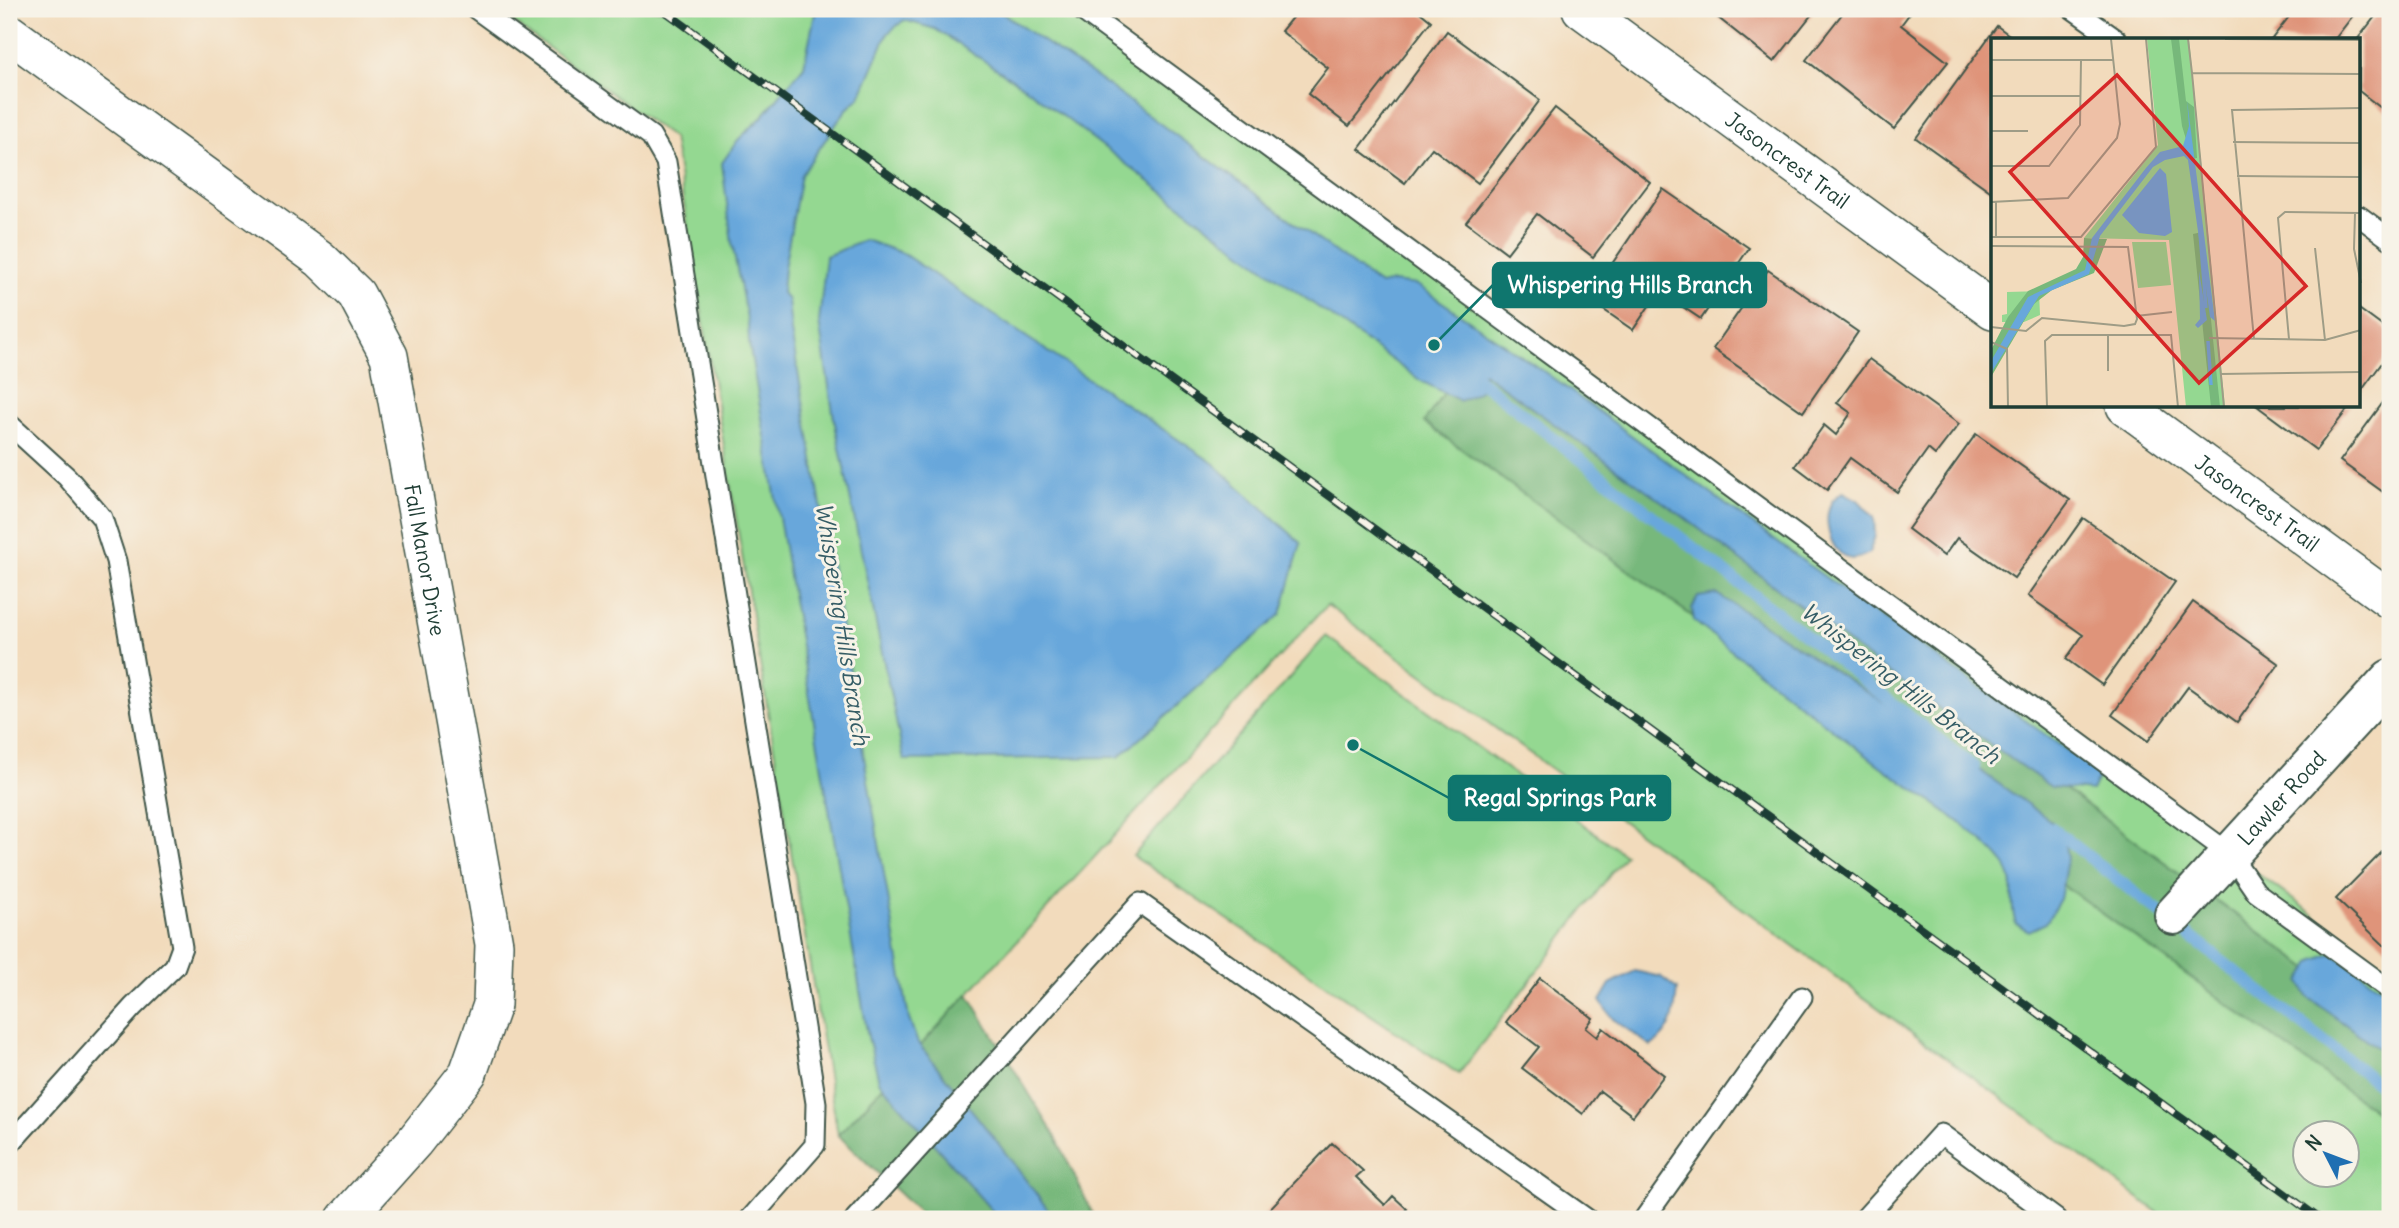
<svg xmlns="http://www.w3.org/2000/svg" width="2399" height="1228" viewBox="0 0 2399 1228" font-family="Delius,sans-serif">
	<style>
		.green { fill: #94d891; stroke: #5a8a62; stroke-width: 2; fill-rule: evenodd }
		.forest { fill: #77b87b; stroke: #4b7a58; stroke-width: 2 }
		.water { fill: #68a7db; stroke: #447288; stroke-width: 2 }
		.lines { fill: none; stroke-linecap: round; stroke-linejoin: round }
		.stream { stroke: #68a7db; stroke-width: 12 }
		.building { fill: #df947a }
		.lane-casing { stroke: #3f5548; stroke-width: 23 }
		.street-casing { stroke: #3f5548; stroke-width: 40 }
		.secondary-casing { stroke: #3f5548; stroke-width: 42 }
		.lane { stroke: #fff; stroke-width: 19 }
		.street { stroke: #fff; stroke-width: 37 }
		.secondary { stroke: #fff; stroke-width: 38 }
		.rail-casing { stroke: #1f3d34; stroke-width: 8 }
		.rail { stroke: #f7f3e8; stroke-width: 5; stroke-dasharray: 16; stroke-linecap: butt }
		.labels { text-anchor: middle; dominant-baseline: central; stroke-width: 6; stroke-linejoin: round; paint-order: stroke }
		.street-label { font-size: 21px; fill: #1f3d34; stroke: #f7f3e8 }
		.water-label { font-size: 23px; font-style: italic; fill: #355d66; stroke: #f7f3e8 }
		.inset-river { fill: none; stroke: #68a7db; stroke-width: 3.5 }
		.inset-road { fill: none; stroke: #9e9c86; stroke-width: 2 }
		.view { fill: #d62828; fill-opacity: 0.15; stroke: #d62828; stroke-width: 3.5 }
		.inset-edge { fill: none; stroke: #1f3d34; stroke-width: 3.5 }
		.leader { fill: none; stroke: #0f766e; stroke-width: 2.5 }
		.callout-dot { fill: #0f766e; stroke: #f7f3e8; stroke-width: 2.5 }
		.callout { fill: #0f766e; stroke: #0f766e; stroke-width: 2.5 }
		.callout-label { font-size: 23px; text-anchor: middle; font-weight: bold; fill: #fff }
	</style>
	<rect width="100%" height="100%" fill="#f7f3e8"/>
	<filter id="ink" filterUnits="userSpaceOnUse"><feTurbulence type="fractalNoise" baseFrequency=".0143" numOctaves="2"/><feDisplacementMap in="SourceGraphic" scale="14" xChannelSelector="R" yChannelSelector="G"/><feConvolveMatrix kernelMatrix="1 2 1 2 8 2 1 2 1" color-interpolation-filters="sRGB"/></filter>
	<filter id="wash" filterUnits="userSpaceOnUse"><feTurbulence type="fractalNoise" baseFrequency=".00686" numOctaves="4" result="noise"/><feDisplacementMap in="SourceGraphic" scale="28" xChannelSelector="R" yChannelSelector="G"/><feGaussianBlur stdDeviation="1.57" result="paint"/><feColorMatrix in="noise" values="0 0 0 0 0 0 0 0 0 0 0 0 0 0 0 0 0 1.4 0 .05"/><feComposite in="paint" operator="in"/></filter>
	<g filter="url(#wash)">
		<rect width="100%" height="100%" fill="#f2dbbc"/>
		<path class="green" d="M495 9H1081L2390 971V1219H2167L1327 605 838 1135 673 138ZM2304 1134H2346V1176H2304Z
			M1326 636 1625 855 1459 1074 1133 856Z"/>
		<path class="forest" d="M1472 353 2390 1028V1122L1424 422Z
			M968 994 1057 1139 1095 1219H926L838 1135Z"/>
		<path class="water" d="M816 9H996L1110 87 1380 285 1393 282 1417 285 1546 373 1814 569 2100 774 2092 791 2051 787 1876 664 1685 518 1483 373 1480 391 1460 401 1421 381 1255 262 1026 88 935 29 904 20 887 34 860 97 846 110 801 175 784 268 782 293 788 300 791 331 909 1019 918 1043 995 1139 1055 1219H999L879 1081 868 1037 749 343 748 324 732 244 722 163 738 140 762 117 804 66Z
			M865 240 902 253 1213 463 1301 543 1281 614 1119 757 904 760 834 419 819 322 826 256Z
			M1843 492 1858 500 1874 517 1875 536 1869 553C1864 556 1858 559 1853 559 1829 557 1820 514 1834 499 1837 496 1840 494 1843 492Z
			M1717 594 1905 717 2051 821 2064 836 2067 859 2060 899 2046 923 2029 931 2016 924C2008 904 2018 882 2004 864 1977 829 1919 794 1883 768 1819 720 1757 671 1694 621L1692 608 1698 597Z
			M2333 953 2390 994V1057L2308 997 2300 982 2313 961Z
			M1635 971 1661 977 1677 989C1675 1014 1673 1032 1651 1046L1613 1019 1600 1001 1610 984Z"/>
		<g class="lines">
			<path class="stream" d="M1470 373 1974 767
				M2052 828 2390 1093"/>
		</g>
		<g id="blocks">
			<path class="building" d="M1299 9H1416L1431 21 1349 126 1308 94 1328 68 1281 31Z
				M1707 9H1816L1774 62Z
				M1846 9H1913L1901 25 1948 62 1894 129 1806 60Z
				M2295 9H2358L2334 40H2271Z
				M2381 9H2390V115L2359 91V40H2357Z
				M1997 26 2016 40H1993V193L1916 138Z
				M1447 31 1540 100 1478 183 1432 148 1405 183 1359 149Z
				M1555 108 1650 182 1593 257 1537 214 1507 253 1466 222Z
				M1663 189 1749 248 1701 319 1659 291 1633 330 1588 299Z
				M1768 270 1858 332 1803 412 1713 349Z
				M2359 309 2390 332V352L2359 394Z
				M1869 359 1959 424 1935 455 1928 449 1897 492 1850 458 1827 490 1795 466 1824 425 1836 435 1851 413 1837 403Z
				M2390 393V497L2340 461Z
				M2257 406H2350L2316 450Z
				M1976 434 2070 500 2014 578 1957 538 1944 556 1908 529Z
				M2083 518 2175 582 2102 685 2066 659 2083 635 2028 596Z
				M2193 602 2279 664 2237 722 2188 687 2148 741 2112 715Z
				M2390 844V951L2336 899Z
				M1540 978 1593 1018 1586 1028 1597 1037 1603 1028 1664 1075 1633 1116 1600 1091 1583 1114 1522 1068 1539 1047 1506 1022Z
				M1332 1143 1363 1171 1356 1177 1385 1205 1393 1196 1407 1209 1400 1216 1403 1219H1260Z"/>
		</g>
	</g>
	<g filter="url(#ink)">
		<use href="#blocks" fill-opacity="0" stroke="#3f5548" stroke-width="2"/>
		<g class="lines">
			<defs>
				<path id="lane" d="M476 9 651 136 666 162 816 1103 815 1145 750 1219
					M1080 9 2230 854 2256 892 2390 990
					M2073 9 2117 40
					M2359 216 2390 239
					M9 424 67 477 102 518 116 561 182 947 175 966 133 1007 9 1145
					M855 1219 1140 903 1587 1219
					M1644 1219 1802 997
					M1864 1219 1941 1134 2056 1219"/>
				<g id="street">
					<path id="s1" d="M1581 9 1993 310"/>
					<path id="s2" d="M9 33 320 259 356 294 389 356 494 944 492 1005 468 1073 414 1142 345 1219"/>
					<path id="s3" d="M2125 406 2390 600"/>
				</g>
				<g id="secondary">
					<path id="s4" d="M2174 915 2390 679"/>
				</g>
			</defs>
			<use href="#lane" class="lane-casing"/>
			<use href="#street" class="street-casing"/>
			<use href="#secondary" class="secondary-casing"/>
			<use href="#lane" class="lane"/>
			<use href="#street" class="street"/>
			<use href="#secondary" class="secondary"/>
			<defs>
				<path id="rail" d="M662 9 2320 1219"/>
			</defs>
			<use href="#rail" class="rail-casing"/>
			<use href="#rail" class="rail"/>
		</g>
	</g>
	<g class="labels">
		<g class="street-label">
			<text stroke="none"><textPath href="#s1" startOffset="256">Jasoncrest Trail</textPath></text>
			<text stroke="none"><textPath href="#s3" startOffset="164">Jasoncrest Trail</textPath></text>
			<text stroke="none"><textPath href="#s2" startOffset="712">Fall Manor Drive</textPath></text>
			<text stroke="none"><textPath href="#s4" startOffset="159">Lawler Road</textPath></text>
		</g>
		<g class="water-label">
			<text transform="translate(843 624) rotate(81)">Whispering Hills Branch</text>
			<text transform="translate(1901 683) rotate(38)">Whispering Hills Branch</text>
		</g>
	</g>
	<g transform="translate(1991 38)">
		<rect width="369" height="369" fill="#f2dbbc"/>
		<path d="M156 1H198L234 369H195L178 202 93 200 167 107ZM141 204H175L180 247 147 250ZM48 253 49 277 33 284H11V277L16 276V254Z" fill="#94d891"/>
		<path d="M180 1H188L195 63 203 69 206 120 201 121 191 88ZM211 194 229 369H220L202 196ZM93 200 116 201 103 235 61 252 43 266 0 339V312L17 279 37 253 85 231 92 219Z" fill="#77b87b"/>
		<path d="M196 62 224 283 219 279 197 122 193 118 174 122 162 129 109 198 98 236 48 258 0 335V323L37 259 94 232 101 200 155 130 169 114 192 108 198 88ZM169 130 175 136 181 194 174 198 148 195 131 177ZM208 233 216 282 207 290 204 287 209 281Z" fill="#68a7db"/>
		<path class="inset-river" d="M209 195 215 270M217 303 220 347"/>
		<path class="inset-road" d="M197 1 201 35 370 36M234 1 370 2M0 22H122M201 35 233 369M0 58H90M0 93H37M242 104 370 105M0 128H58L89 87 90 22M246 138 370 139M0 164 77 160 126 100 129 86 120 1M5 164V199M364 175 363 211 370 245M0 199H90L165 109 155 1M0 208 137 209 146 281 144 286 133 288 51 280 35 293 0 289M324 210 334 302M145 278 181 274M218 300 334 302 370 292M263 301 241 72 370 70M298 301 287 180 294 174 370 175M0 304 16 311 17 369M117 333V297M229 336 370 334M56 369 54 303 61 297H180L187 369"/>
		<path class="view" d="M126 37 315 248 208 345 19 134Z"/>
		<rect width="369" height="369" class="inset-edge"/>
	</g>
	<path class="leader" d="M1434 345L1493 285M1353 745L1449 798"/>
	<g class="callout-dot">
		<circle cx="1434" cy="345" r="7"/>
		<circle cx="1353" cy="745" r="7"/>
	</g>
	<g class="callout">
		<rect x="1493" y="263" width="273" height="44" rx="7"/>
		<rect x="1449" y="776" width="221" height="44" rx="7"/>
	</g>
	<g class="callout-label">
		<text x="1630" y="293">Whispering Hills Branch</text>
		<text x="1560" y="806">Regal Springs Park</text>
	</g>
	<rect width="2399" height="1228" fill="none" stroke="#f7f3e8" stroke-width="35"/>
	<g transform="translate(2326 1154) rotate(312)"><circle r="33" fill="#f7f3e8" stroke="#a1aaa0" stroke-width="2"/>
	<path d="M0-5L12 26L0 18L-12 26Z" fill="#1f6fb2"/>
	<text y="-10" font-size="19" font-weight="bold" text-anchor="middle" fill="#1f3d34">N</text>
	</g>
</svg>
